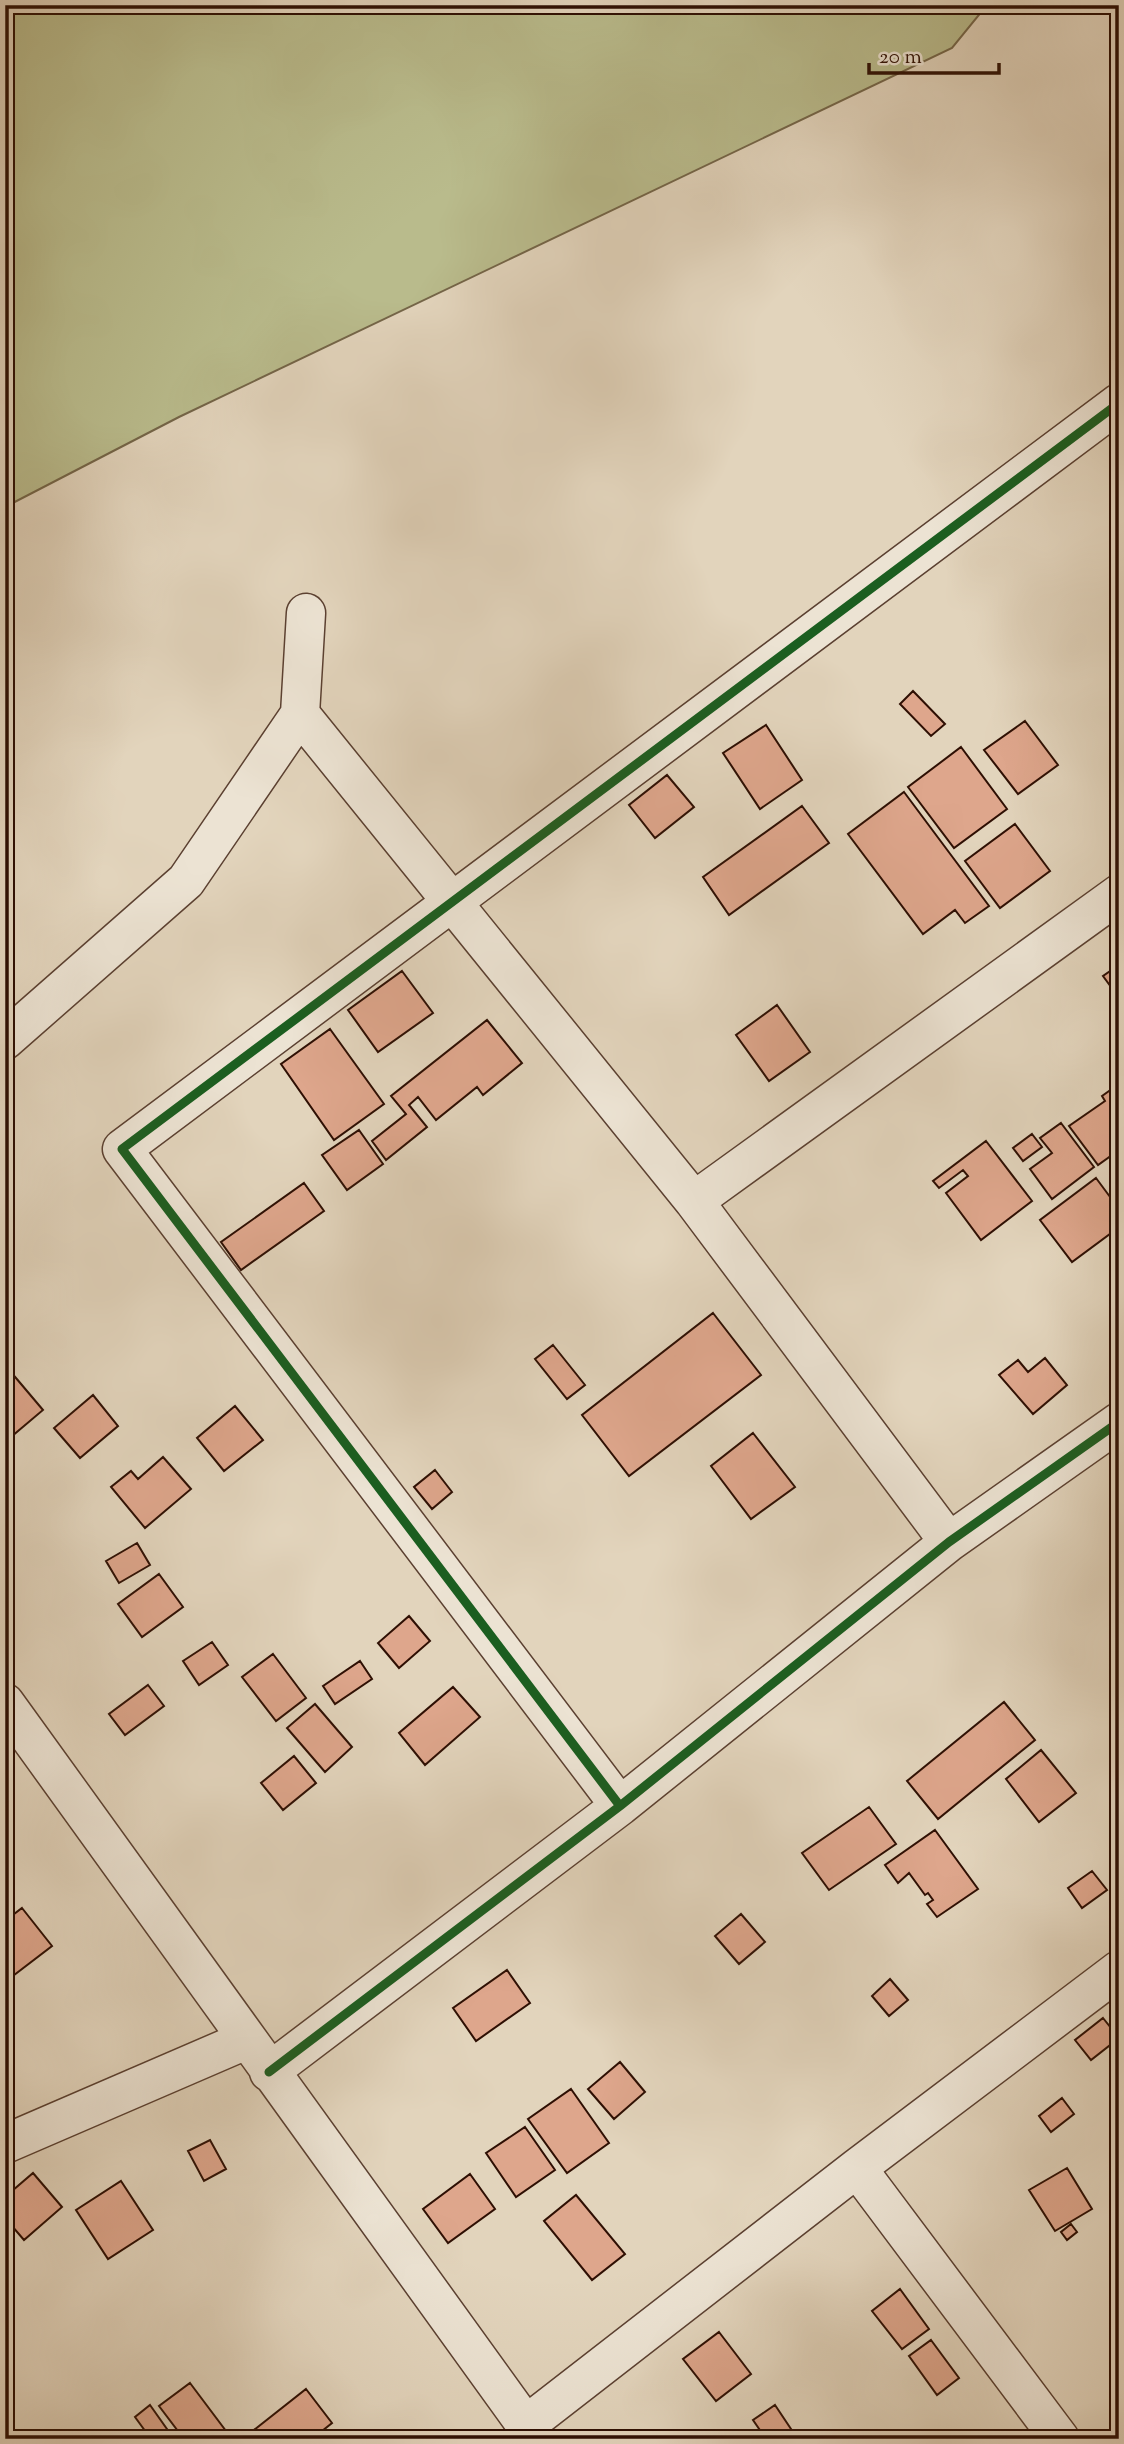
<svg xmlns="http://www.w3.org/2000/svg" width="1124" height="2444" viewBox="0 0 1124 2444" font-family="'Sorts Mill Goudy',serif">
	<style>
		.green { fill: #b9bb8c; stroke: #746548; stroke-width: 2 }
		.building { fill: #dea68c; stroke: #2e0f03; stroke-width: 2 }
		.lines { fill: none; stroke-linecap: round; stroke-linejoin: round }
		.minor-casing { stroke: #5b4031; stroke-width: 41 }
		.minor { stroke: #ece3d3; stroke-width: 38 }
		.cycleway-casing { stroke: #ece3d3; stroke-width: 13 }
		.cycleway { stroke: #1b5e20; stroke-width: 9 }
	</style>
	<rect width="100%" height="100%" fill="#e2d4bc"/>
	<filter id="stains"><feTurbulence type="fractalNoise" baseFrequency=".00286" numOctaves="4"/><feColorMatrix values="0 0 0 0 .2 0 0 0 0 .09 0 0 0 0 .02 0 0 0 .5 -.17"/></filter>
	<radialGradient id="worn" r=".72"><stop offset=".6" stop-color="#630" stop-opacity="0"/><stop offset="1" stop-color="#630" stop-opacity=".3"/></radialGradient>
	<path class="green" d="M5 5H987L952 48 179 417 5 507Z"/>
	<path class="building" d="M913 691 945 724 931 736 900 704Z
		M1025 721 1058 765 1018 794 984 750Z
		M766 725 802 780 760 809 723 753Z
		M961 747 1007 809 954 848 908 787Z
		M667 775 694 807 655 838 629 805Z
		M904 792 989 906 965 923 955 910 923 934 848 834Z
		M802 806 829 843 729 915 703 877Z
		M1015 824 1050 871 1000 908 965 861Z
		M1119 965V998L1103 976Z
		M402 971 433 1013 378 1052 348 1010Z
		M777 1005 810 1052 769 1081 736 1035Z
		M487 1020 522 1063 483 1095 477 1087 436 1120 418 1097 409 1105 427 1127 386 1160 372 1141 406 1114 391 1096Z
		M330 1029 384 1104 334 1140 281 1064Z
		M1119 1084V1150L1098 1165 1069 1126 1105 1101 1102 1096Z
		M1061 1123 1094 1167 1052 1199 1030 1169 1052 1153 1040 1138Z
		M359 1130 383 1164 347 1190 322 1155Z
		M1032 1134 1042 1147 1023 1161 1013 1148Z
		M986 1141 1032 1201 981 1240 946 1193 968 1176 963 1170 939 1188 933 1181Z
		M1096 1178 1119 1209V1246L1110 1234 1072 1262 1040 1220Z
		M304 1183 324 1211 241 1270 221 1242Z
		M713 1313 761 1375 629 1476 582 1415Z
		M553 1345 585 1385 567 1399 535 1359Z
		M1045 1358 1067 1385 1033 1414 999 1375 1018 1360 1028 1372Z
		M5 1365 43 1410 5 1442Z
		M93 1395 118 1426 80 1458 54 1428Z
		M235 1406 263 1440 224 1471 197 1438Z
		M753 1433 795 1487 751 1519 711 1466Z
		M163 1457 191 1489 145 1528 111 1487 131 1471 138 1479Z
		M435 1470 452 1492 432 1509 414 1487Z
		M137 1543 150 1565 119 1583 106 1561Z
		M159 1574 183 1607 142 1637 118 1604Z
		M409 1616 430 1641 399 1668 378 1643Z
		M212 1642 228 1665 199 1685 183 1661Z
		M273 1654 306 1698 276 1721 242 1677Z
		M360 1661 372 1679 335 1704 323 1686Z
		M148 1685 164 1706 125 1735 109 1714Z
		M453 1687 480 1717 425 1765 399 1733Z
		M1004 1702 1035 1740 938 1819 907 1781Z
		M315 1704 352 1747 325 1772 287 1728Z
		M1041 1750 1076 1793 1039 1822 1006 1779Z
		M294 1756 316 1783 283 1810 261 1783Z
		M869 1807 896 1844 829 1890 802 1853Z
		M935 1830 978 1889 937 1917 927 1904 933 1900 928 1893 925 1895 909 1873 898 1883 885 1865Z
		M1092 1871 1107 1890 1082 1908 1068 1888Z
		M22 1908 52 1946 5 1982V1921Z
		M741 1914 765 1942 739 1964 715 1936Z
		M507 1970 530 2003 476 2041 453 2008Z
		M890 1979 908 2000 889 2016 872 1996Z
		M1103 2018 1119 2038 1091 2060 1075 2040Z
		M620 2062 645 2092 614 2119 588 2089Z
		M571 2089 609 2143 567 2173 528 2119Z
		M1062 2098 1074 2114 1051 2132 1039 2116Z
		M525 2127 555 2170 516 2197 486 2153Z
		M210 2140 226 2169 204 2181 188 2151Z
		M1067 2168 1092 2209 1055 2231 1029 2190Z
		M33 2173 62 2207 24 2240 5 2218V2197Z
		M470 2174 495 2209 448 2243 423 2209Z
		M121 2181 153 2230 108 2259 76 2210Z
		M576 2195 625 2254 592 2280 544 2221Z
		M1071 2224 1077 2232 1067 2240 1061 2232Z
		M900 2289 929 2329 902 2349 872 2311Z
		M719 2332 751 2374 716 2401 683 2359Z
		M931 2340 959 2378 937 2395 909 2356Z
		M190 2383 232 2439H184L159 2406Z
		M306 2389 332 2423 312 2439H247L245 2437Z
		M150 2405 174 2439H151L135 2417Z
		M775 2405 793 2432 783 2439H766L753 2420Z"/>
	<g class="lines">
		<defs>
			<path id="minor" d="M300 714 694 1201 949 1542
				M5 1040 186 881 300 714 306 613
				M694 1201 1119 894
				M5 1703 536 2439
				M620 1806 122 1149 1119 403
				M269 2072 620 1806 949 1542 1119 1422
				M5 2144 246 2040
				M857 2168 1060 2439
				M526 2425 857 2168 1119 1970"/>
		</defs>
		<use href="#minor" class="minor-casing"/>
		<use href="#minor" class="minor"/>
		<defs>
			<path id="cycleway" d="M620 1806 122 1149 1119 403
				M269 2072 620 1806 949 1542 1119 1422"/>
		</defs>
		<use href="#cycleway" class="cycleway-casing"/>
		<use href="#cycleway" class="cycleway"/>
	</g>
	<rect width="1124" height="2444" fill="none" stroke="#e2d4bc" stroke-width="28"/>
	<rect x="7" y="7" width="1110" height="2430" fill="none" stroke="#2e0f03" stroke-width="3.5"/>
	<rect x="14" y="14" width="1096" height="2416" fill="none" stroke="#2e0f03" stroke-width="2"/>
	<path d="M869 63v10h130v-10" fill="none" stroke="#2e0f03" stroke-width="3.5"/>
	<text x="879" y="63" font-size="21" fill="#2e0f03" stroke="#ece3d3" stroke-width="5" paint-order="stroke">20 m</text>
	<rect width="100%" height="100%" filter="url(#stains)"/>
	<rect width="100%" height="100%" fill="url(#worn)"/>
</svg>
